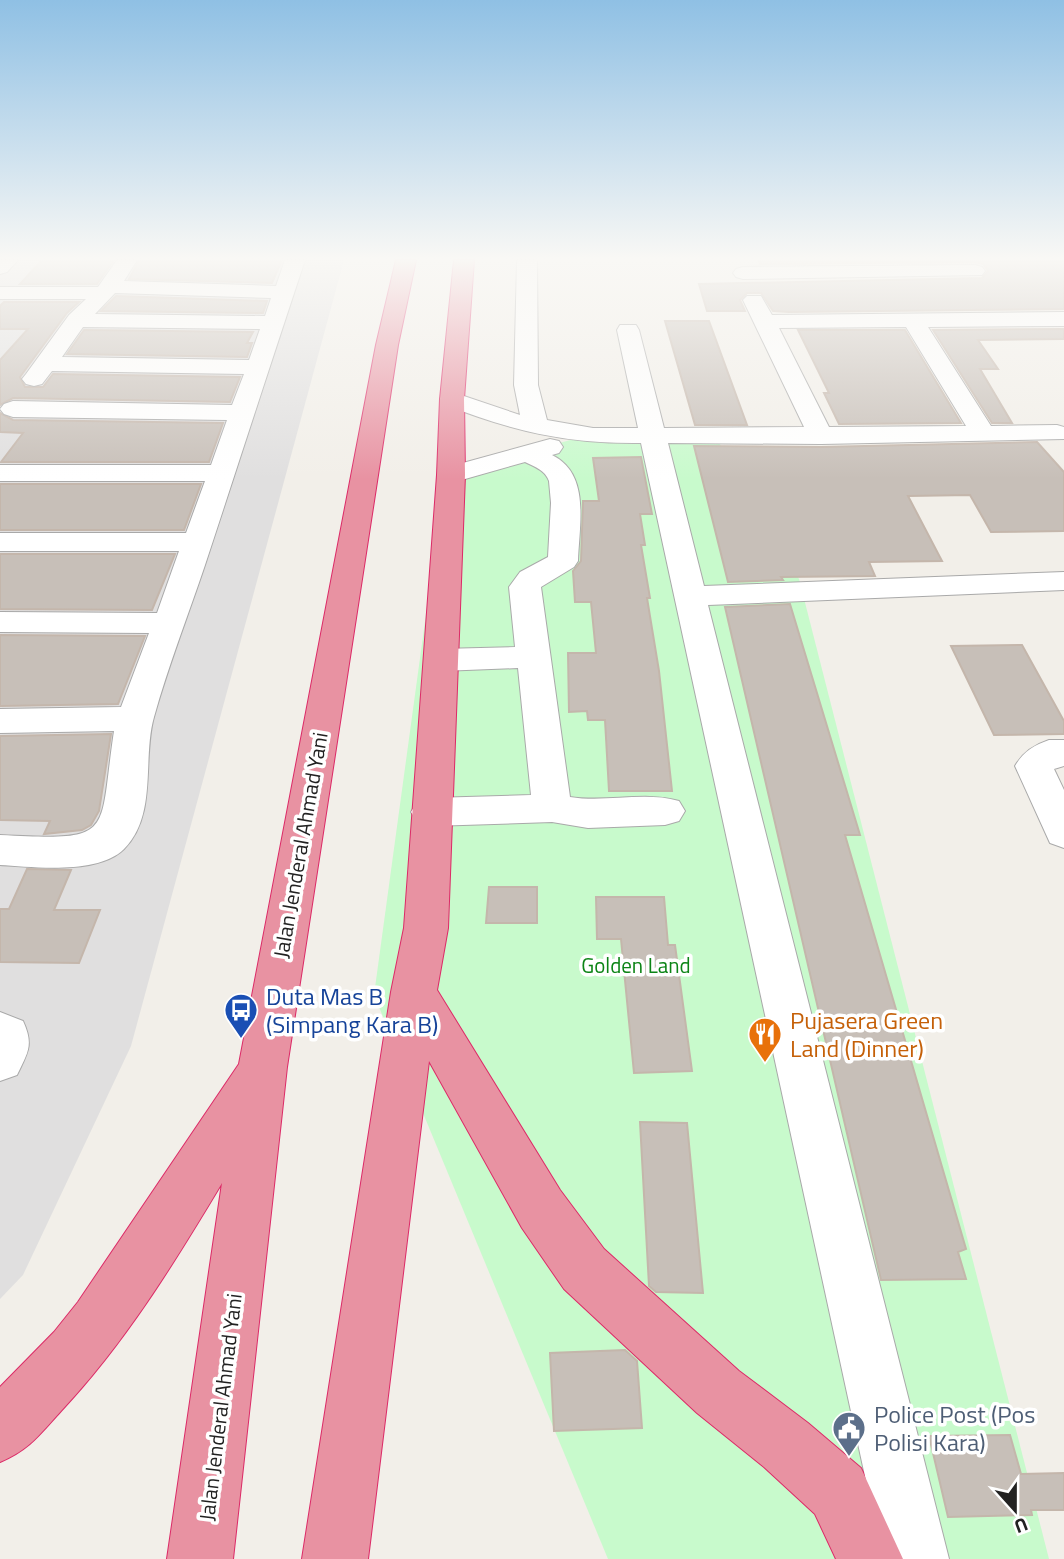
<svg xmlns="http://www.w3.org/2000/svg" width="1064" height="1559" viewBox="0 0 1064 1559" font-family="'Titillium Web',sans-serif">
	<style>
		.residential { fill: #e0dfdf }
		.park { fill: #c8facc }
		.building { fill: #c7bfb8; stroke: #c4b6ab; stroke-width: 2 }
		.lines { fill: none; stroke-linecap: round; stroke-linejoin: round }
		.minor-casing { stroke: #a9a9a9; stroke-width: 2 }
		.highway-casing { stroke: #dc2a67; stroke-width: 2 }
		.minor { fill: #fff; fill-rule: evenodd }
		.highway { fill: #e892a2; fill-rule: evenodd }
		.labels { text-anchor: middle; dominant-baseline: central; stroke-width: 7; stroke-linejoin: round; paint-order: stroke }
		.street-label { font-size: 21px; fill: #222; stroke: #fff }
		.park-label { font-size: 21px; fill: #0c8416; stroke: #fff }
		.near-transit-label { font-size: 24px; fill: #164399; stroke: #fff; text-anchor: start }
		.near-food-label { font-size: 24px; fill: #c56008; stroke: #fff; text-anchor: start }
		.near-service-label { font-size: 24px; fill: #4e5e75; stroke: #fff; text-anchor: start }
	</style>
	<rect width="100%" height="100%" fill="#f2efe9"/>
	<path class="residential" d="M0 260H344L131 1046 23 1275 0 1299Z"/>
	<path class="park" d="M714 434 799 579 1049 1559H608L374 995 445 475 588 435Z"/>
	<path class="building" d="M42 260H114L97 284H20Z
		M139 260H282L272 283 129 279Z
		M758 260 1064 261V309L789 312 773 311 761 293H747L740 300 745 311H707L699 284 982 278 988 271 983 264 975 262 760 264Z
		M116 296 267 301 263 313 101 311Z
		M4 302H79L67 313 20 377 25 387H43L53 374 240 377 230 402 13 398 0 405V360L28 329H0V306Z
		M665 321H709L747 425H695Z
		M1064 329V339L978 340 998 369H980L1012 423H992L933 330Z
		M84 330 253 332 247 343H252L247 357 67 354Z
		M798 330H905L961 423 839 424 824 393H829Z
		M0 413 13 420 223 423 209 462H1L23 433 0 432Z
		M1037 442 1064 472V531L991 532 970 495 908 496 942 561 869 562 875 576 781 577 783 580 728 582 694 446 821 447Z
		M641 457 652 514H640L645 545H641L650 598H647L659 671 672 791H609L605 720H588L587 711 569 712 568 653H596L591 602H575L573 571 581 561 583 501H599L593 458Z
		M0 484H201L184 530H0Z
		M0 554H175L152 610 0 609Z
		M790 604 860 835H845L966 1249 958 1252 966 1279 881 1280 725 607Z
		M0 635 145 636 118 704 0 706Z
		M1022 645 1064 721V734L994 735 951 646Z
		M111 734 99 811 91 825 82 830 44 834 50 821 0 820V736Z
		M27 869 71 870 54 910H100L79 963 0 962V909H9Z
		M489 887H537V923H486Z
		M596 897H664L668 945H675L692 1071 634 1073 621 939H597Z
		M640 1122 687 1123 703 1293 656 1292 649 1286Z
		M625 1350 637 1361 642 1428 554 1431 550 1353Z
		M1010 1435 1021 1474 1064 1473V1510H1031L1032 1515 948 1517 929 1436Z"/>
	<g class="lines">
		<defs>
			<path id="minor" d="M0 260H18L7 272 0 274Z
				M117 260H137L124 281 276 286 285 260H305C271 362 239 462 205 565 188 616 168 666 154 717 142 758 158 815 124 849 98 875 33 867 0 865V835C117 841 98 837 114 731L0 733V709L121 707 149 633 0 632V612L157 613 179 551H0V533H186L205 481H0V465H211L227 420 13 417 4 414 0 409 4 404 13 401 232 405 244 374 52 371 42 384 34 386 26 384 22 379 26 374 69 315 86 299H0V287H98ZM115 293 271 298 265 316 95 314ZM83 327 260 329 249 360 62 357Z
				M517 260H537L538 385 547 420 593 428H638L617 330 620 325H636L639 330 664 428 804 427 743 300 747 296H761L772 315 1064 312V326L928 327 991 426 1057 425 1064 427V439L821 444 668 443 704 586 1064 572V590L708 605 949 1559H883L641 443C567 444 512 431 443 404L440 399 443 394 452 392 520 415 514 385ZM906 327 966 426 829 427 779 328Z
				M975 265 982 267 985 271 982 275 743 279 736 277 733 273 736 269 743 267Z
				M550 439 559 441 563 447 559 453 552 455C591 474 579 525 578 561L574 567 541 587 570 797C606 803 644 791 679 801L685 811 679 821 665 825 588 828 552 822 431 826 417 822 411 812 417 802 431 798 531 795 518 668 441 671 429 667 424 660 429 653 441 649 515 647 509 587 520 572 548 557 551 503 549 481C545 470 535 467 525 462L451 483 441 481 437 475 441 469Z
				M1049 740H1064V766L1054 769 1064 790V848L1050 843 1015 766C1023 752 1034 745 1049 740Z
				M0 1012 23 1021C34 1045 28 1052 17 1075L0 1081Z"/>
			<path id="highway" d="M396 260H416L398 345 287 1067 233 1559H167L222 1183C174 1263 125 1343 61 1411 40 1434 29 1450 0 1462V1387L54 1332 78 1302 239 1064 376 345Z
				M454 260H474L464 399 465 475 448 928 437 990 560 1190 604 1249 739 1371 808 1423 861 1468 903 1559H836L815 1514 764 1467 697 1413 564 1289 522 1228 429 1061 368 1559H302L391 992 404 928 437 475 440 399Z"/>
		</defs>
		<use href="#minor" class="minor-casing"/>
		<use href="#highway" class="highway-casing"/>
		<use href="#minor" class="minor"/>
		<use href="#highway" class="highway"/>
	</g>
	<linearGradient id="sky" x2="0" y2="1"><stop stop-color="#8fc0e4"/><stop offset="0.54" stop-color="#f9f8f5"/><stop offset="1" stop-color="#f9f8f5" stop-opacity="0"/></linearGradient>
	<rect width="1064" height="479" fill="url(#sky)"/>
	<defs>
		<symbol id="bus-pin" viewBox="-11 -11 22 30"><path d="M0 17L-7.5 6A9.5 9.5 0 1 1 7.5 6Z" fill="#1a4fb4" stroke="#fff"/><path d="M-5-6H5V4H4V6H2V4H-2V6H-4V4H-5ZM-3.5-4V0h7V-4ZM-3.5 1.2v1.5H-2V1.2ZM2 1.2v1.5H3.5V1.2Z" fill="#fff"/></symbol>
		<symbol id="restaurant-pin" viewBox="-11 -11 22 30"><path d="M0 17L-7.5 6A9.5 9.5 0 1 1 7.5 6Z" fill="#e8710a" stroke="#fff"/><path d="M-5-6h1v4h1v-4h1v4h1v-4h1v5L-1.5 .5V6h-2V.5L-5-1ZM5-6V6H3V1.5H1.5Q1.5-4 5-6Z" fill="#fff"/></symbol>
		<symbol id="civic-pin" viewBox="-11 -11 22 30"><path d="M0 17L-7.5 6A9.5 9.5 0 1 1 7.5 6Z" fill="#5c6f8a" stroke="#fff"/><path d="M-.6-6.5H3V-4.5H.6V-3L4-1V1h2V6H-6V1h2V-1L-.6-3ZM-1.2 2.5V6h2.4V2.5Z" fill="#fff"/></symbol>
	</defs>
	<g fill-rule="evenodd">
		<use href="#bus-pin" x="222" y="991" width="38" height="52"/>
		<use href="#restaurant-pin" x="746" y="1015" width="38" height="52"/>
		<use href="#civic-pin" x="830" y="1409" width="38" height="52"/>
	</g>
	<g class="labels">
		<g class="street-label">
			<text transform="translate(300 845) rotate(-80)">Jalan Jenderal Ahmad Yani</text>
			<text transform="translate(220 1407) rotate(-83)">Jalan Jenderal Ahmad Yani</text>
		</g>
		<g class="park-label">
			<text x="636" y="965">Golden Land</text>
		</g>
		<g class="near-transit-label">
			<text x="266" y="996">Duta Mas B<tspan x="266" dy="28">(Simpang Kara B)</tspan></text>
		</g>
		<g class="near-food-label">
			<text x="790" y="1020">Pujasera Green<tspan x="790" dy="28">Land (Dinner)</tspan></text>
		</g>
		<g class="near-service-label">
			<text x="874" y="1414">Police Post (Pos<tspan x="874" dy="28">Polisi Kara)</tspan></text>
		</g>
	</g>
	<g transform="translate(1015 1510) rotate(159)" stroke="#ffffff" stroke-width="5" paint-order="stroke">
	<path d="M0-5L12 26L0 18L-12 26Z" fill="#222222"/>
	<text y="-10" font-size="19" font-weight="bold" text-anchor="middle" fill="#222222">U</text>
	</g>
</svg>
